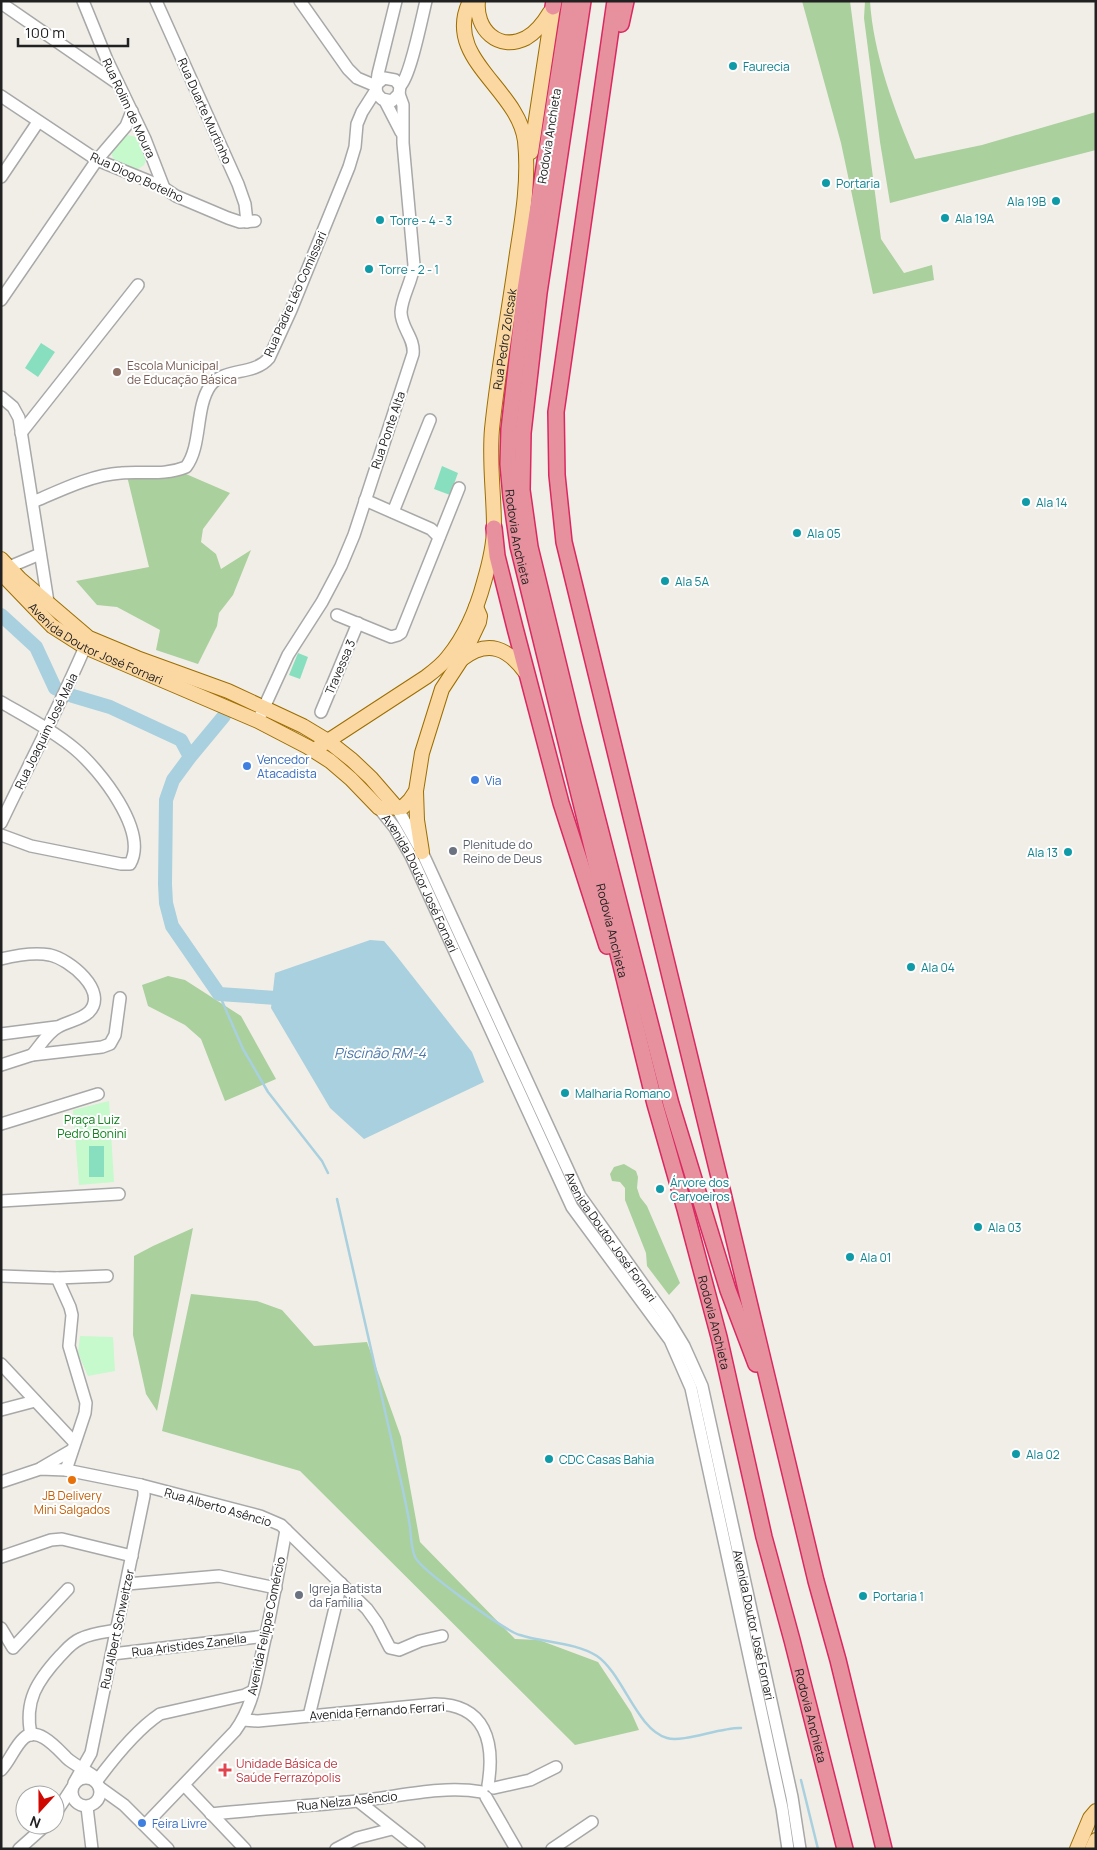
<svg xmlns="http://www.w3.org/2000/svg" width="1097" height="1850" viewBox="0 0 1097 1850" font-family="Manrope,sans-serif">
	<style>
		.forest { fill: #aad09d }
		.park { fill: #c6f9cc }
		.pitch { fill: #87dfbf }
		.water { fill: #a9d0de }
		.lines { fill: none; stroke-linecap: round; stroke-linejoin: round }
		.stream { stroke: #a9d0de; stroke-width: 2.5 }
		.river { stroke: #a9d0de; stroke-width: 14 }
		.minor-casing { stroke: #a8a8a8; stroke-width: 14 }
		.major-casing { stroke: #9c6e01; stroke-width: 16 }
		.highway-casing { stroke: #da2961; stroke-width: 18 }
		.minor { stroke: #fff; stroke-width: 11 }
		.major { stroke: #fbd7a2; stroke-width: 14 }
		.highway { stroke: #e7919e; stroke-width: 15 }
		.culture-dot { fill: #0f9aa8; stroke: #fff; stroke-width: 2 }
		.education-dot { fill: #8d6e63; stroke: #fff; stroke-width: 2 }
		.shop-dot { fill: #3f7fe0; stroke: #fff; stroke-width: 2 }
		.worship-dot { fill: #6b7280; stroke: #fff; stroke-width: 2 }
		.food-dot { fill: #e8710a; stroke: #fff; stroke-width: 2 }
		.health-dot { fill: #e0444e; stroke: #fff; stroke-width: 2 }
		.labels { text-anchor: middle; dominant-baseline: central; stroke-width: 4; stroke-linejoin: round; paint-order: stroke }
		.culture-label { font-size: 12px; fill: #0d838f; stroke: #fff; text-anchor: start }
		.street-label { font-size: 12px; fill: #212121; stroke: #fff }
		.education-label { font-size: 12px; fill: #785e54; stroke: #fff; text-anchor: start }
		.shop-label { font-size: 12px; fill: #366cbe; stroke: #fff; text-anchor: start }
		.worship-label { font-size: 12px; fill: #5b616d; stroke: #fff; text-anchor: start }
		.park-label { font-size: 12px; fill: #0d811a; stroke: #fff }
		.food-label { font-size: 12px; fill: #c56008; stroke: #fff }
		.health-label { font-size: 12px; fill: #be3a42; stroke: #fff; text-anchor: start }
		.water-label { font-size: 14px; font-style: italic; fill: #4a77a9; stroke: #fff }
	</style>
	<rect width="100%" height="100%" fill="#f1eee8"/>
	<path class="forest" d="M802 1H850L881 239 904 273 932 265 934 280 873 294 841 143Z
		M865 1H870C873 53 895 112 915 159L982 145 1096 112V150L890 203 880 142 864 18Z
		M186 474 230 493 203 529 201 542 216 554 221 569 251 550 233 595 219 613 217 626 198 664 156 650 160 630 117 607 97 605 76 581 149 567 127 476Z
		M168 976 185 980 241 1016 276 1079 225 1101 201 1039 185 1025 148 1006 142 985Z
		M624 1164 636 1171 638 1177 637 1188 640 1197 647 1206 680 1283 669 1295 647 1266 646 1253 625 1200V1188L620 1182 612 1181 610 1174 614 1167Z
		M193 1228 157 1411 146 1394 133 1335 134 1256 153 1246Z
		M191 1294 257 1301 282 1310 314 1346 367 1342 401 1437 420 1542 515 1639 539 1640 598 1662 631 1712 639 1730 575 1745 300 1471 162 1431Z"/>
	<path class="park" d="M128 135 140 138 148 155 144 165 135 171 115 164 111 152 122 137Z
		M109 1101 114 1182 79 1185 73 1110Z
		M80 1336 113 1337 115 1371 88 1376 78 1353Z"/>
	<path class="pitch" d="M41 343 55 352 38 377 25 368Z
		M442 466 458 473 450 495 434 489Z
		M298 653 308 657 300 679 289 675Z
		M89 1146H104V1177H89Z"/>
	<path class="water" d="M370 940 384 941 395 954 472 1052 484 1082 364 1139 330 1108 271 1008 275 973Z"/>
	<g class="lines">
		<path class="stream" d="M219 994 243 1049 268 1092 322 1161 328 1173
			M337 1199 402 1486C405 1500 408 1513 410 1527 411 1537 411 1547 415 1557 421 1570 505 1631 520 1635 544 1643 575 1642 597 1656 623 1674 637 1730 667 1738 683 1743 721 1727 741 1728
			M801 1780 818 1849"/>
		<path class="river" d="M1 615 36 647 55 688 73 696 110 707 181 740 190 757 173 780 166 800 165 884 166 903 172 926 219 994 291 999
			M190 757 224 716"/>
		<defs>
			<g id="minor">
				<path d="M83 1 107 60 145 139 164 188"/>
				<path d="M156 1 238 184 245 204 247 222"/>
				<path d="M300 1 348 69 357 78 376 86"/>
				<path d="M1 3 117 83"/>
				<path d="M378 83 384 78 395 80 400 86 399 94 392 101 382 99 378 95 376 90 378 74 396 1"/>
				<path d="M400 86C410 78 422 17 426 1"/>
				<path d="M1 96 97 160 161 186 176 196 228 218 240 222 255 221"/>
				<path d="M385 101 401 132"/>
				<path d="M1 177 38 122"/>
				<path d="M1 300 97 160 126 126 132 111"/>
				<path d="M1 397 13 407 19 418 48 602"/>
				<path d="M21 433 138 285"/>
				<path d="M365 500 431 529 439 537"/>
				<path d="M33 502C61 490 91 475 121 473 143 471 164 476 186 467 202 446 195 408 210 386 224 367 254 376 269 358L291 310 349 167 355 147 357 124 362 112 376 90"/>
				<path d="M393 512 430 420"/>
				<path d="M9 567 40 554"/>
				<path d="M337 615 391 637 398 635 401 633 459 488"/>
				<path d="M1 702C25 716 54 731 75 749 99 769 149 831 130 864H121L31 846 1 835"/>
				<path d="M321 712 358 623"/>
				<path d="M261 714 288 655 322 602 341 566 354 535 413 354C415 338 401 328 401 312 402 296 412 282 414 265L403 143V105L399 94"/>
				<path id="s1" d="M379 808 395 828 411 856 572 1207 670 1340 691 1388 782 1808 788 1849"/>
				<path id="s2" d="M397 808 422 852 580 1196 667 1318 684 1346 702 1386 792 1797 800 1849"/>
				<path d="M1 823C30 762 62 702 88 640"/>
				<path d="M1 959C17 955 34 952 50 955 69 959 109 991 89 1012 81 1020 68 1021 58 1027 48 1032 40 1046 32 1055"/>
				<path d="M1 1034 56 1027"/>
				<path d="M1 1065 32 1055 102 1047 110 1044 115 1035 120 998"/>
				<path d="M1 1124 98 1094"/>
				<path d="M1 1201 119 1194"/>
				<path d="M1 1276 57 1278 107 1276"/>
				<path d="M57 1278 70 1307 72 1315 69 1346 86 1403 85 1413 66 1470"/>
				<path d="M1 1364 74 1442"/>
				<path d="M1 1410 35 1401"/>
				<path d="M41 1468 72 1450"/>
				<path d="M1 1482 40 1469 66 1470 141 1485 260 1516 281 1525 367 1609 377 1623 390 1648 399 1650 420 1641 442 1636"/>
				<path d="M1 1557 51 1540 62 1539 132 1556"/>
				<path d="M127 1584 219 1576 276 1588"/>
				<path d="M1 1628 13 1648 68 1589"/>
				<path d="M112 1654 266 1636"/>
				<path d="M309 1716 341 1583"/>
				<path d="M243 1720 258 1721 435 1704C486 1704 495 1743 488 1785"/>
				<path d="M31 1735C24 1701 37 1681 60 1656 66 1650 71 1643 80 1639 91 1633 105 1632 117 1630"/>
				<path d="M1 1770C10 1761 14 1747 24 1738 39 1725 59 1751 69 1760 77 1766 87 1771 95 1777"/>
				<circle cx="86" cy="1792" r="14"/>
				<path d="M96 1782C113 1759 136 1730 160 1714L245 1695 253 1691"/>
				<path d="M74 1783 91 1753 144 1496V1490L141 1485"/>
				<path d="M184 1785 245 1849"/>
				<path d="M99 1787 124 1805 168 1849"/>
				<path d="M494 1788 530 1780 556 1767"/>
				<path d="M486 1797 516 1849"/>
				<path d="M358 1801 419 1849"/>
				<path d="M87 1807 92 1849"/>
				<path d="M55 1814 72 1788"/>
				<path d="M211 1814C260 1809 308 1806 357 1801 398 1797 441 1785 482 1792"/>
				<path d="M145 1825 235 1731C253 1707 257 1676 263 1648 272 1608 279 1569 286 1530"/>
				<path d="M19 1849 46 1825"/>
				<path d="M336 1849 357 1838 392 1829"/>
				<path d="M552 1849 592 1822"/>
			</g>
			<g id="major">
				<path d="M478 1C475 29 498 52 526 38 537 32 544 22 550 12"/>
				<path d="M531 152 553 7"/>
				<path d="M1 559 20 579 89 638 137 658 228 691 303 726 328 741 352 760 371 778 397 808"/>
				<path id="s3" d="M1 573 52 626 85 647 258 721 308 747 330 761 351 779 379 808H385L403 807 410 800 416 791 422 753 442 689 461 660 479 622 480 616 476 607"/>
				<path d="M462 659C488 639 508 648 526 673"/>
				<path id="s4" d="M314 750 426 677C434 671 442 665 448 657 465 636 477 608 484 582 489 565 494 545 494 527 494 494 489 462 492 429 498 370 509 311 517 253 523 216 529 178 525 141 518 88 442 58 470 1"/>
				<path d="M416 791 417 820 422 852"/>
				<path d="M1077 1849 1090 1818 1096 1811"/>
				<path d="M1092 1849 1096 1840"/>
			</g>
			<g id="highway">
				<path id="s5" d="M570 1 525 290 509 429 508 464 511 497 518 546 655 1104 685 1209 719 1337 764 1537 792 1640 845 1849"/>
				<path d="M583 1 539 293 523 433 522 490 530 547 573 724 671 1104 728 1290 756 1364"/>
				<path d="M615 1 556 412 557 475 564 542 720 1181 816 1581 838 1660 884 1849"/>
				<path d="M553 7 554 1"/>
				<path d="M621 24 626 1"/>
				<path d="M494 528 497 556 515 628 561 803 607 946"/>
			</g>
		</defs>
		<use href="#minor" class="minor-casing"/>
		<use href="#major" class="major-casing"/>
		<use href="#highway" class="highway-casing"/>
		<use href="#minor" class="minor"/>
		<use href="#major" class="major"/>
		<use href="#highway" class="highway"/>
	</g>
	<g class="culture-dot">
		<circle cx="733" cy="66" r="5"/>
		<circle cx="826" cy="183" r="5"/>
		<circle cx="1056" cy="201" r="5"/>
		<circle cx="945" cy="218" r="5"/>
		<circle cx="380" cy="220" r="5"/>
		<circle cx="369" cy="269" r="5"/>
		<circle cx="1026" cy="502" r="5"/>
		<circle cx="797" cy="533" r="5"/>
		<circle cx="665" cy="581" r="5"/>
		<circle cx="1068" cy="852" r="5"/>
		<circle cx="911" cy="967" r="5"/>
		<circle cx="565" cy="1093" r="5"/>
		<circle cx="660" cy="1189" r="5"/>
		<circle cx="978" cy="1227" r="5"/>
		<circle cx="850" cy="1257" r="5"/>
		<circle cx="1016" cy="1454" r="5"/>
		<circle cx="549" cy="1459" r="5"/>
		<circle cx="863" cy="1596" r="5"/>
	</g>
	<circle class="education-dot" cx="117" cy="372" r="5"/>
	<g class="shop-dot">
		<circle cx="247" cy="766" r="5"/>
		<circle cx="475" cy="780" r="5"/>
		<circle cx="142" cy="1823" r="5"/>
	</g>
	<g class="worship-dot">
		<circle cx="453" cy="851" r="5"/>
		<circle cx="299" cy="1595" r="5"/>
	</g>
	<circle class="food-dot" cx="72" cy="1480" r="5"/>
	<path class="health-dot" d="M222.5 1762.5h5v5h5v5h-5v5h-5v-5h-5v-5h5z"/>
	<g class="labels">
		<g class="culture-label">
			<text x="743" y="66">Faurecia</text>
			<text x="836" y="183">Portaria</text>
			<text x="1046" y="201" text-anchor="end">Ala 19B</text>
			<text x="955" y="218">Ala 19A</text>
			<text x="390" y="220">Torre - 4 - 3</text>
			<text x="379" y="269">Torre - 2 - 1</text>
			<text x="1036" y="502">Ala 14</text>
			<text x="807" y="533">Ala 05</text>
			<text x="675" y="581">Ala 5A</text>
			<text x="1058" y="852" text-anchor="end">Ala 13</text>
			<text x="921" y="967">Ala 04</text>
			<text x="575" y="1093">Malharia Romano</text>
			<text x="670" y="1182">Árvore dos<tspan x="670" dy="14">Carvoeiros</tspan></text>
			<text x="988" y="1227">Ala 03</text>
			<text x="860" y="1257">Ala 01</text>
			<text x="1026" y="1454">Ala 02</text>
			<text x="559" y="1459">CDC Casas Bahia</text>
			<text x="873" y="1596">Portaria 1</text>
		</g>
		<g class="street-label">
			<text transform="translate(129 108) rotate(65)">Rua Rolim de Moura</text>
			<text transform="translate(205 111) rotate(66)">Rua Duarte Murtinho</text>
			<text transform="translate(549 136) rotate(-81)">Rodovia Anchieta</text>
			<text transform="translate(137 177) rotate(25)">Rua Diogo Botelho</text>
			<text transform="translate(295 294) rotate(-66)">Rua Padre Léo Comissari</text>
			<text stroke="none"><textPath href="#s4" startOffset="492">Rua Pedro Zolcsak</textPath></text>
			<text transform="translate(388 430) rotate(-71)">Rua Ponte Alta</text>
			<text stroke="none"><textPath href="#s5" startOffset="541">Rodovia Anchieta</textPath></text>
			<text stroke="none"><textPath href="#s3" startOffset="120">Avenida Doutor José Fornari</textPath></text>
			<text transform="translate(340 667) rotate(-67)">Travessa 3</text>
			<text transform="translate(46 731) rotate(-64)">Rua Joaquim José Maia</text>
			<text stroke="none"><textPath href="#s1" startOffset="86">Avenida Doutor José Fornari</textPath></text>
			<text stroke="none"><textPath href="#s5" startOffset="946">Rodovia Anchieta</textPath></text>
			<text stroke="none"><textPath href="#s2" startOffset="480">Avenida Doutor José Fornari</textPath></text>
			<text stroke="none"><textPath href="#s5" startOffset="1351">Rodovia Anchieta</textPath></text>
			<text transform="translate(218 1507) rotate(16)">Rua Alberto Asêncio</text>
			<text stroke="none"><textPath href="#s2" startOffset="900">Avenida Doutor José Fornari</textPath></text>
			<text transform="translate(266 1626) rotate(-78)">Avenida Felippe Comércio</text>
			<text transform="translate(117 1629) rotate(-78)">Rua Albert Schweitzer</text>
			<text transform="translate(189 1645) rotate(-7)">Rua Aristides Zanella</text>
			<text transform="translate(377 1711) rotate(-4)">Avenida Fernando Ferrari</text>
			<text stroke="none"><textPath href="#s5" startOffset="1756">Rodovia Anchieta</textPath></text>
			<text transform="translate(347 1801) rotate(-6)">Rua Nelza Asêncio</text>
		</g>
		<g class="education-label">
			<text x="127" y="365">Escola Municipal<tspan x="127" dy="14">de Educação Básica</tspan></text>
		</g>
		<g class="shop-label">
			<text x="257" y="759">Vencedor<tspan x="257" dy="14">Atacadista</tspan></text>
			<text x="485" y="780">Via</text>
			<text x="152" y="1823">Feira Livre</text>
		</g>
		<g class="worship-label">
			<text x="463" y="844">Plenitude do<tspan x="463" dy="14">Reino de Deus</tspan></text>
			<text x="309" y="1588">Igreja Batista<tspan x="309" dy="14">da Família</tspan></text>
		</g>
		<g class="park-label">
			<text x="92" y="1119">Praça Luiz<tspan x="92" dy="14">Pedro Bonini</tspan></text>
		</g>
		<g class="food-label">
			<text x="72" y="1495">JB Delivery<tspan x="72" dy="14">Mini Salgados</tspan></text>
		</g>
		<g class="health-label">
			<text x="236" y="1763">Unidade Básica de<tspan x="236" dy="14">Saúde Ferrazópolis</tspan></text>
		</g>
		<g class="water-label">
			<text x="380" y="1052">Piscinão RM-4</text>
		</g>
	</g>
	<rect width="1097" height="1850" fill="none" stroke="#212121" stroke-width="5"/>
	<g transform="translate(40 1810) rotate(201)"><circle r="24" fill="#ffffff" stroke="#a6a6a6"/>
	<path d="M0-4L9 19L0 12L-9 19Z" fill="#d00802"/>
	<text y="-8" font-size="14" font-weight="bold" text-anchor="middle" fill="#212121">N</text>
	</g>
	<path d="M18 38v8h110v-8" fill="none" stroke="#212121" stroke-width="2.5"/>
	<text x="25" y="38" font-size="15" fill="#212121" stroke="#ffffff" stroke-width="4" paint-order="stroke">100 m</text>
</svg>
